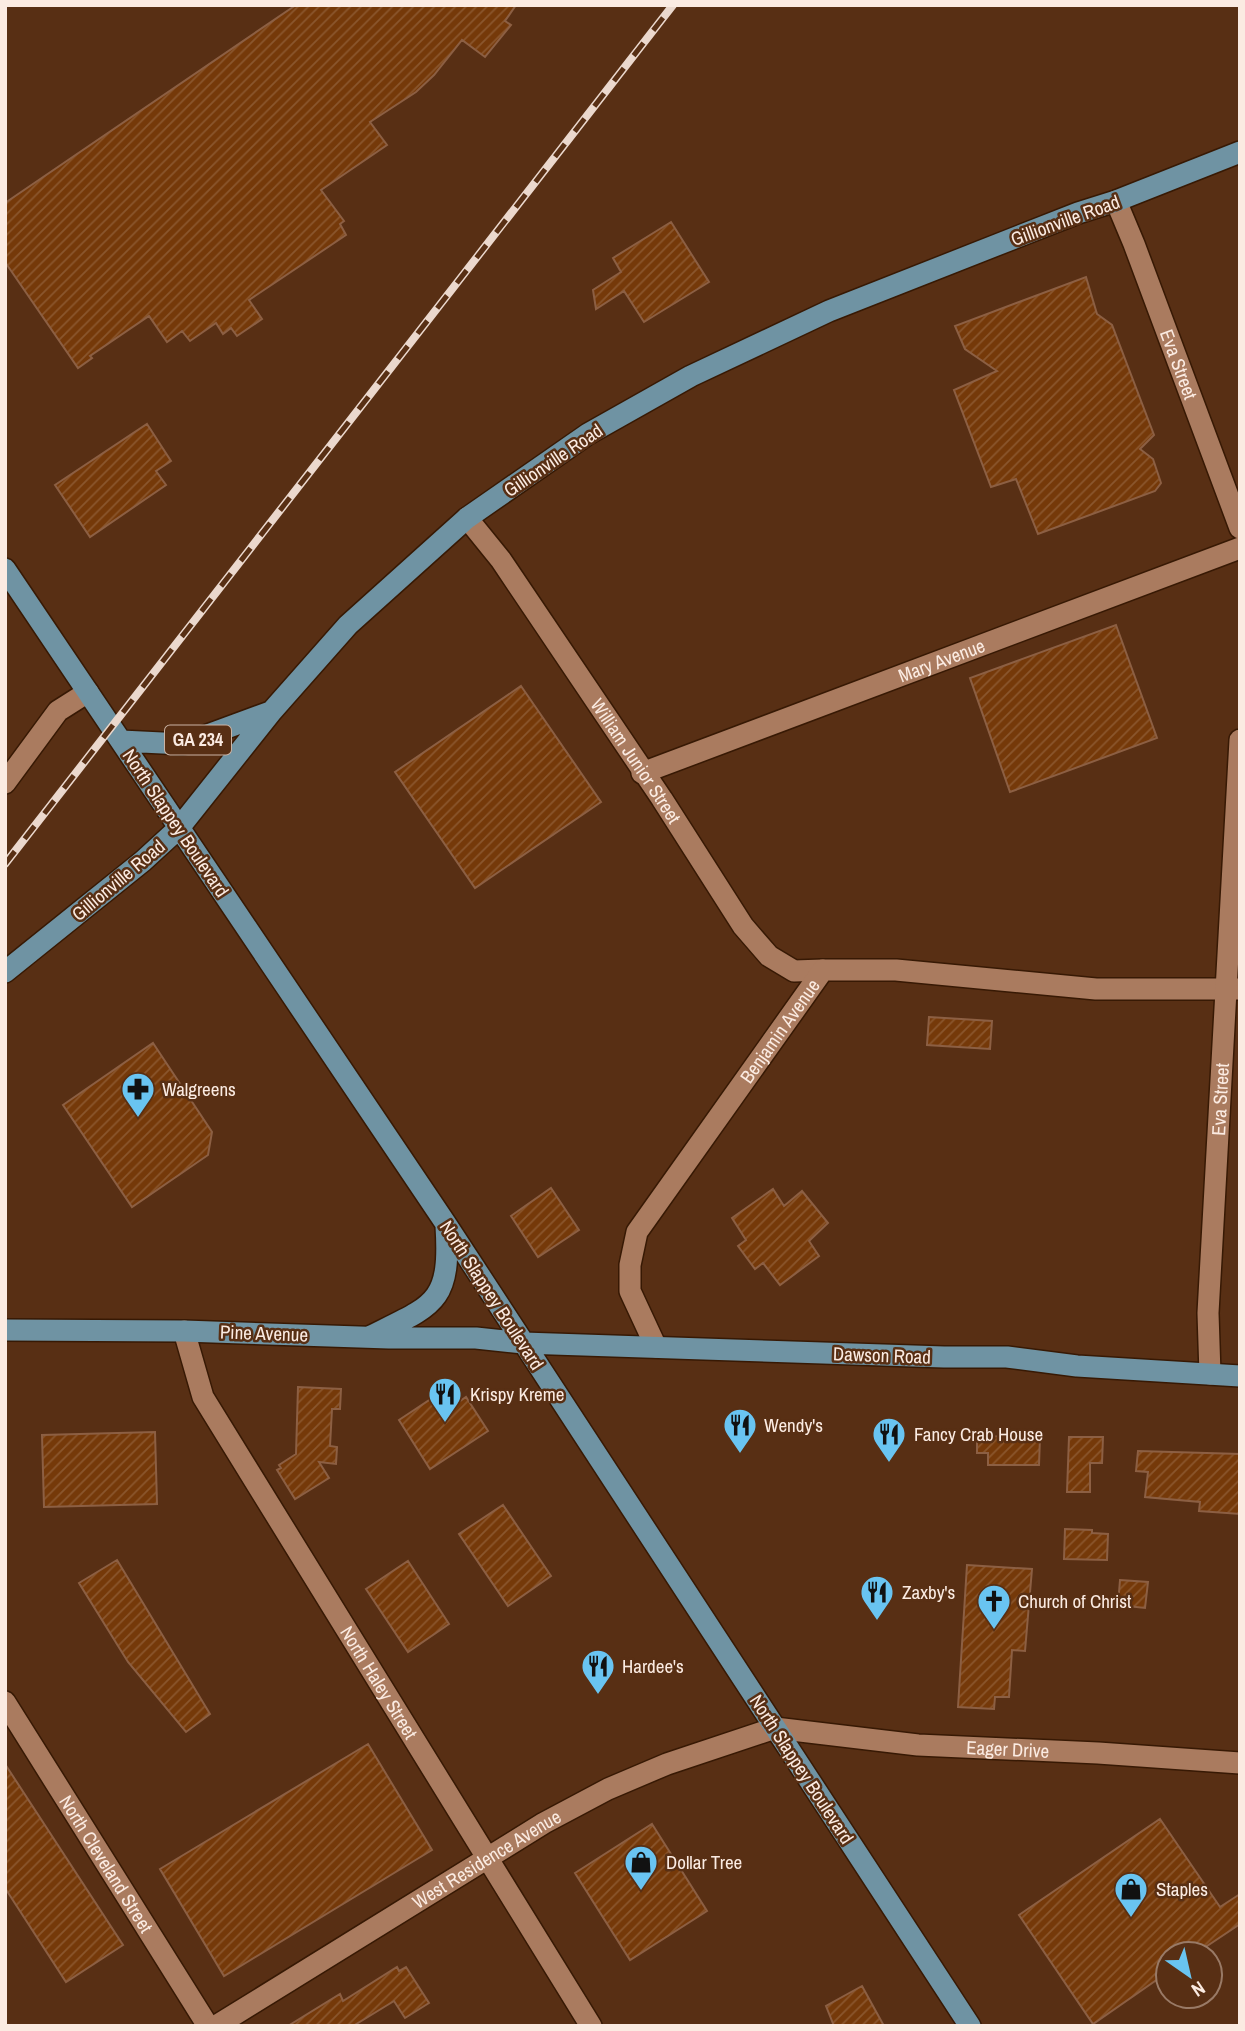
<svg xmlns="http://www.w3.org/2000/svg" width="1245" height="2031" viewBox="0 0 1245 2031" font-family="'Archivo Narrow',sans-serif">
	<defs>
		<pattern id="building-hatch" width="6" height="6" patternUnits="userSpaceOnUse" patternTransform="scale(1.75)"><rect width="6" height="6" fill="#753909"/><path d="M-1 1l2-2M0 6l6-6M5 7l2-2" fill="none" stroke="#8a562d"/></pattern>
	</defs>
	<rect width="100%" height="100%" fill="#582f14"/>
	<path fill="url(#building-hatch)" stroke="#8c5f43" stroke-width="2" d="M 296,5 L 516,5 L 505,21 L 511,25 L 485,57 L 462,40 L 434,75 L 416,92 L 370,122 L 387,145 L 321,190 L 344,221 L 340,224 L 346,235 L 249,300 L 262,319 L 237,336 L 231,328 L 223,334 L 216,323 L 190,341 L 182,331 L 167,342 L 149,316 L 90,356 L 92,358 L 78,368 L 5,262 L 5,203 Z
		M 671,222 L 709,282 L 644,322 L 624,291 L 596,309 L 593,290 L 621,272 L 613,258 Z
		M 1086,277 L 1097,314 L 1112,325 L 1154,435 L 1140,449 L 1153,459 L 1161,483 L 1155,491 L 1038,534 L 1016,479 L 991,487 L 954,390 L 997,371 L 965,349 L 955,326 Z
		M 147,424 L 171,461 L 156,471 L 166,485 L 90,537 L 55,485 Z
		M 1116,625 L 1157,738 L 1010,792 L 970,678 Z
		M 521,686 L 601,802 L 475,888 L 395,772 Z
		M 929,1017 L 992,1021 L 990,1049 L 927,1045 Z
		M 153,1043 L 212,1132 L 208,1155 L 132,1207 L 63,1105 Z
		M 551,1188 L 579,1230 L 538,1257 L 511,1216 Z
		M 773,1189 L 784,1206 L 802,1191 L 828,1223 L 809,1241 L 819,1256 L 780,1285 L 763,1263 L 755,1269 L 738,1246 L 746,1240 L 732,1218 Z
		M 298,1387 L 341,1389 L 340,1409 L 332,1409 L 330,1446 L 337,1447 L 336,1464 L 319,1462 L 329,1478 L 295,1499 L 277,1470 L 281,1468 L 279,1465 L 296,1454 Z
		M 440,1393 L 450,1408 L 466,1397 L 488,1431 L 430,1469 L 399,1420 Z
		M 155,1432 L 157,1504 L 44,1507 L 42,1435 Z
		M 977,1436 L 1040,1437 L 1039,1465 L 988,1465 L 988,1453 L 977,1453 Z
		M 1069,1437 L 1103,1437 L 1102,1463 L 1090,1463 L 1090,1492 L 1067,1492 Z
		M 1138,1451 L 1240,1454 L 1240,1514 L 1199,1511 L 1200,1502 L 1145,1497 L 1148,1472 L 1136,1471 Z
		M 503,1505 L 551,1576 L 508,1606 L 459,1534 Z
		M 1065,1529 L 1092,1530 L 1092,1533 L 1108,1534 L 1107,1560 L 1064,1559 Z
		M 117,1560 L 210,1714 L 186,1732 L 128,1662 L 79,1583 Z
		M 408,1561 L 449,1624 L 408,1652 L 366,1589 Z
		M 967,1565 L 1032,1569 L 1025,1651 L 1012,1650 L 1009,1697 L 995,1697 L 994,1709 L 958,1707 Z
		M 1120,1580 L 1148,1582 L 1145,1608 L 1118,1605 Z
		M 368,1744 L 432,1850 L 224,1976 L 160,1869 Z
		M 5,1764 L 123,1945 L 66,1982 L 5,1888 Z
		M 1160,1819 L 1220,1907 L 1240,1894 L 1240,1924 L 1195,1954 L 1168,1954 L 1168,1972 L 1093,2024 L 1019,1915 Z
		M 652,1824 L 707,1911 L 630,1960 L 575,1873 Z
		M 397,1967 L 399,1971 L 406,1967 L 429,2003 L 405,2018 L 394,2001 L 353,2026 L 288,2026 L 340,1994 L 343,2001 Z
		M 862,1986 L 884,2026 L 834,2026 L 826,2006 Z"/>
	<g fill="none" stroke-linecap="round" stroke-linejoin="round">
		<defs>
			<g id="minor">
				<path id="s1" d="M 1116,201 L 1134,244 L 1240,528"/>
				<path id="s2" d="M 467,518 L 501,560 L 662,799 L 743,926 L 769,956 L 794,971 L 823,970"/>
				<path id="s3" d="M 642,773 L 1240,548"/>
				<path d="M 5,783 L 58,711 L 88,692"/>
				<path id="s4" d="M 184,1331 L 203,1397 L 591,2026"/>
				<path id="s5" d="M 656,1347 L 630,1291 L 630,1265 L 637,1232 L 823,970 L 896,970 L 1096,989 L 1240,989"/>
				<path id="s6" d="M 1210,1374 L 1208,1313 L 1240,740"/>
				<path id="s7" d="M 5,1702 L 208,2026"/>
				<path id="s8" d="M 216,2026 L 544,1823 L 608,1789 L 667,1764 L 775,1728 L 918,1745 L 1098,1753 L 1240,1763"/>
			</g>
			<path id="major" d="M 5,569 L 446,1224 L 970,2026
				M 121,741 L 183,744 L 270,712
				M 5,972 L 143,861 L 179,828 L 272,711 L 348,625 L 467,518 L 588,434 L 691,376 L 829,311 L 1078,213 L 1116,201 L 1240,152
				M 5,1330 L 184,1331 L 389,1338 L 476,1338 L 523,1343 L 944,1357 L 1007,1357 L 1077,1366 L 1240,1376
				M 371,1336 C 434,1305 451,1303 446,1226"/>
		</defs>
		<use href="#minor" stroke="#371904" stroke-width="24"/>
		<use href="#major" stroke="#371904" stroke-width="24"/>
		<use href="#minor" stroke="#aa7b5f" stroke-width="21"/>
		<use href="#major" stroke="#6f93a3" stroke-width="21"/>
		<defs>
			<path id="rail" d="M 5,864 L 673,5"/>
		</defs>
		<use href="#rail" stroke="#ebd8cd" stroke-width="8"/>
		<use href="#rail" stroke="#582f14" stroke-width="5" stroke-dasharray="16" stroke-linecap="butt"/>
	</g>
	<defs>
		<symbol id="pharmacy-pin" viewBox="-11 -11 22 30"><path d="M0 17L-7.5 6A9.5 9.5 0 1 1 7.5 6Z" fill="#69c4f1" stroke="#582f14"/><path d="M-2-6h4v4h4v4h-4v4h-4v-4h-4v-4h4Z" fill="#111"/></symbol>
		<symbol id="restaurant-pin" viewBox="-11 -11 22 30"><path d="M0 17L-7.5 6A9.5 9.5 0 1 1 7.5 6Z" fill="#69c4f1" stroke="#582f14"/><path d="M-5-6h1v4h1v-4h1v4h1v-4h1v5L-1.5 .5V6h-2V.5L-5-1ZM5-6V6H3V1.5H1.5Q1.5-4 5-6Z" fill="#111"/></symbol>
		<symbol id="church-pin" viewBox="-11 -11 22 30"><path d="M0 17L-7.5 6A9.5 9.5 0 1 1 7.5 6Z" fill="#69c4f1" stroke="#582f14"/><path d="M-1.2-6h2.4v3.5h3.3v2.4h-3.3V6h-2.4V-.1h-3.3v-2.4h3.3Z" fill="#111"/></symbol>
		<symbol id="shop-pin" viewBox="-11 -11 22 30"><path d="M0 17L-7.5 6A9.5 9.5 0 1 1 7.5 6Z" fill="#69c4f1" stroke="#582f14"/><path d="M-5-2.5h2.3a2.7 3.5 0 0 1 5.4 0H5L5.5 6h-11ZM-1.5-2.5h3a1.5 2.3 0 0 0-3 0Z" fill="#111"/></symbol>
	</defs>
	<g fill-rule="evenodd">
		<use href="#pharmacy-pin" x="119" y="1070" width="38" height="52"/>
		<use href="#restaurant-pin" x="426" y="1375" width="38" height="52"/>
		<use href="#restaurant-pin" x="721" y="1406" width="38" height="52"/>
		<use href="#restaurant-pin" x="870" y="1415" width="38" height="52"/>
		<use href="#restaurant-pin" x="858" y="1573" width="38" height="52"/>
		<use href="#church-pin" x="975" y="1582" width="38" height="52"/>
		<use href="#restaurant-pin" x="579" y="1647" width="38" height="52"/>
		<use href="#shop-pin" x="622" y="1843" width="38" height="52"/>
		<use href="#shop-pin" x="1112" y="1870" width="38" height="52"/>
	</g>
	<g text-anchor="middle" stroke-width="5" stroke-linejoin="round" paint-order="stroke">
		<rect fill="#582f14" stroke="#cab3a4" stroke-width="2" x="165" y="725.5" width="66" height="29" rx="5"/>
		<g font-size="18" font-weight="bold" fill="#fbebe2">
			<text x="198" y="746">GA 234</text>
		</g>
		<g font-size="19" fill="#fbebe2" stroke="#582f14">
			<text transform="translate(1065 220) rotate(-20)" y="7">Gillionville Road</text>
			<text dy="7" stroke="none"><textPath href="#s1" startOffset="175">Eva Street</textPath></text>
			<text transform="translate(553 460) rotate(-34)" y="7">Gillionville Road</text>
			<text dy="7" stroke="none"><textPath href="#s3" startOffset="320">Mary Avenue</textPath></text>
			<text dy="7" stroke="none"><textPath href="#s2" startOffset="296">William Junior Street</textPath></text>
			<text transform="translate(176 823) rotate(56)" y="7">North Slappey Boulevard</text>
			<text transform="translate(118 880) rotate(-40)" y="7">Gillionville Road</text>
			<text dy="7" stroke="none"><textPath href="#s5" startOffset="368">Benjamin Avenue</textPath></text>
			<text dy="7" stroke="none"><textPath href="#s6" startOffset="275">Eva Street</textPath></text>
			<text transform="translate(492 1295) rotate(57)" y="7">North Slappey Boulevard</text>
			<text transform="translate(264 1333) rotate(2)" y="7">Pine Avenue</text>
			<text transform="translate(882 1355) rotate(2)" y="7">Dawson Road</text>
			<text dy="7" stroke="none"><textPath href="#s4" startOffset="404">North Haley Street</textPath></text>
			<text dy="7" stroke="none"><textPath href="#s8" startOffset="870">Eager Drive</textPath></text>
			<text transform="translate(802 1769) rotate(57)" y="7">North Slappey Boulevard</text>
			<text dy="7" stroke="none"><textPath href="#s8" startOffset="318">West Residence Avenue</textPath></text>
			<text dy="7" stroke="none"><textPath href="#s7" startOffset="191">North Cleveland Street</textPath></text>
		</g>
		<g font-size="19" fill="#fbebe2" stroke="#582f14" text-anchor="start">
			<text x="162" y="1096">Walgreens</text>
			<text x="470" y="1401">Krispy Kreme</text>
			<text x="764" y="1432">Wendy's</text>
			<text x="914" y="1441">Fancy Crab House</text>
			<text x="902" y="1599">Zaxby's</text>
			<text x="1018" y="1608">Church of Christ</text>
			<text x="622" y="1673">Hardee's</text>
			<text x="666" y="1869">Dollar Tree</text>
			<text x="1156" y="1896">Staples</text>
		</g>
	</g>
	<rect width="1245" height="2031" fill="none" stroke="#fbebe2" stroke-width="14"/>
	<g transform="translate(1189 1975) rotate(146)"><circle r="33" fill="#582f14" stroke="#997a66" stroke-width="2"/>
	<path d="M0-5L12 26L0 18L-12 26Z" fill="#69c4f1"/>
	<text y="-10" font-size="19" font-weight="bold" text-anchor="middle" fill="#fbebe2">N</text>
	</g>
</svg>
